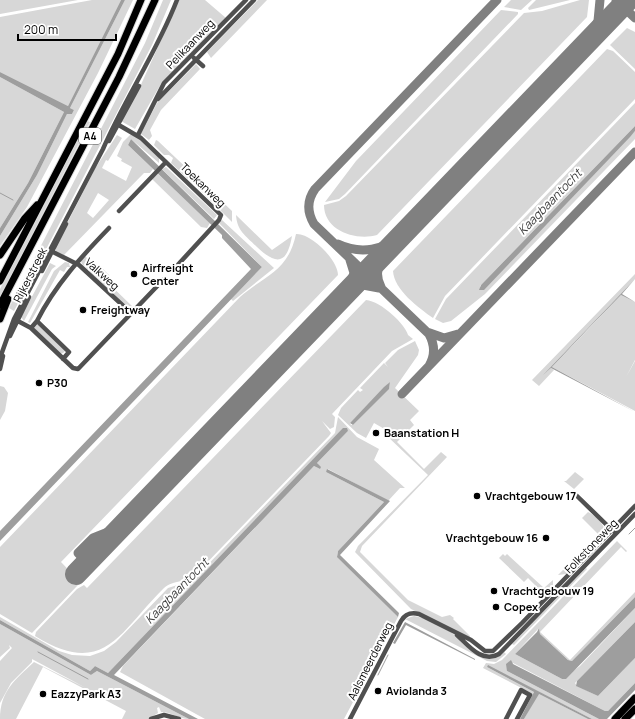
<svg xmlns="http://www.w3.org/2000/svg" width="635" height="719" viewBox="0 0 635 719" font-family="Manrope,sans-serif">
	<rect width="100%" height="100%" fill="#fff"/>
	<path fill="#d7d7d7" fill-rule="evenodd" d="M 0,0 L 78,0 L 0,14 Z
		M 92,0 L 121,0 L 68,106 L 0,72 L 0,17 Z
		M 125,0 L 133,0 L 98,73 L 27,207 L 0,246 L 0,236 L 37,175 L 67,114 L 72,114 L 74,110 L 70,108 Z
		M 163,0 L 171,0 L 152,45 L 14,311 L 9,308 L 145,43 Z
		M 179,0 L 205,0 L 226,18 L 162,82 L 135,129 L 121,121 L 139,89 Z
		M 258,0 L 267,0 L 211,58 L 207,52 Z
		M 511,0 L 532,0 L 521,10 L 504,7 Z
		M 536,0 L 570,0 L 529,10 L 528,8 Z
		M 580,0 L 589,0 L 587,17 L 377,235 C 356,241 324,231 324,205 L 339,201 L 346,196 L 524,13 L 542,11 Z
		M 501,10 L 518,12 L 518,14 L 345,194 L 339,199 L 325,202 L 356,161 Z
		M 627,28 L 635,32 L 635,69 L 610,45 Z
		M 607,49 L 613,51 L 635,72 L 635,99 L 445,296 L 433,318 C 419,308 394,290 393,271 Z
		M 196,64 L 200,69 L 161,110 L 150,130 L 152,136 L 149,140 L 141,134 L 157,103 Z
		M 0,77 L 64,112 L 28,183 L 0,228 Z
		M 635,103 L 635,126 L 481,285 L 480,286 L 481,290 L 483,289 L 635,131 L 635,139 L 485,294 L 451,321 L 443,323 L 435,319 L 446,299 Z
		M 87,121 L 90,122 L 0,297 L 0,289 Z
		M 131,134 L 140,139 L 159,158 L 159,163 L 131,139 L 128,145 L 153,169 L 150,173 L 144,173 L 64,255 L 56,251 L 56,245 L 96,167 L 117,135 L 122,138 L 108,161 L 106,160 L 102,168 L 126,181 L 132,167 L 121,161 L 122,159 L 117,156 L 123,142 ZM 98,193 L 109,200 L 93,218 L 87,213 Z
		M 156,140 L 158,141 L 195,176 L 192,179 L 188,179 L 171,163 L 173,158 L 169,155 L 164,155 L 154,145 Z
		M 166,167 L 217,215 L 214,219 L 162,169 Z
		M 157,173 L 210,223 L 207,228 L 201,227 L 152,179 Z
		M 199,179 L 203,184 L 200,187 L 205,191 L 208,188 L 232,211 L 232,222 L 194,184 Z
		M 236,215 L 272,250 L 292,236 C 287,264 277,266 257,247 C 246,236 237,231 236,215 Z
		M 222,220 L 274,268 L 233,301 L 231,299 L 262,267 L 219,223 Z
		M 296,234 C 311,233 338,260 338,275 L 61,562 L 82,584 L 78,585 L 32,633 L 0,614 L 0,547 L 240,297 C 265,275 288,272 296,234 Z
		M 84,255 L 98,269 L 101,267 L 110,276 L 104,273 L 101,276 L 133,307 L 128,307 L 82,264 L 81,261 Z
		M 65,262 L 69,263 L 70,267 L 67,267 L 64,272 L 60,270 L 30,323 L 28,322 L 54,271 Z
		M 50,263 L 56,266 L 52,269 L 24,321 L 21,317 Z
		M 635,274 L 635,279 L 544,374 L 551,368 L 554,370 L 539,386 L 532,380 Z
		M 621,295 L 635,302 L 635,360 L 626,377 L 635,361 L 635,411 L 552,367 Z
		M 366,300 C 381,301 406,325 408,335 L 413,339 L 392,351 L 332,414 L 335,417 L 334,427 L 330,429 L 322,421 L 331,433 L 329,436 L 197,573 C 186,584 174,579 164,588 C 119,632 105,679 35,636 L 36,632 L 77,589 L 84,585 L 87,588 Z
		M 38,324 L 66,350 L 63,353 L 60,354 L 34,328 Z
		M 415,341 L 419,350 L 418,355 L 395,388 L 419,411 L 410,420 L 414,425 L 397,442 L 424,469 L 441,452 L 447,457 L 362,546 L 360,552 L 408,600 L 442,617 L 450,615 L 454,618 L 453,619 L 470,636 L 469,638 L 411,609 L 355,552 L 358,546 L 428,475 L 386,435 L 388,431 L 374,423 L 366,438 L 357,433 L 338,415 L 341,408 L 358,390 L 360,392 L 363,390 L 360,388 L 384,363 L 388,367 L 385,363 L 398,350 ZM 390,382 L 389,388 L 353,425 L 351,425 L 350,423 Z
		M 0,386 L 4,387 L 8,393 L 5,411 L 0,420 Z
		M 338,417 L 357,437 L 379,449 L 374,460 L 405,488 L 400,488 L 388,501 L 328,469 L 326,472 L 384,502 L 338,551 L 337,556 L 398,617 L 344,719 L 205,719 L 120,672 L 123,666 L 314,466 L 320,469 L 317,463 L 348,431 L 344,428 L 108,673 L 95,666 L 90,671 L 0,620 L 0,617 L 59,651 L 72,655 L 90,656 L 104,651 L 116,642 L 168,588 L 193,580 L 335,433 Z
		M 575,472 L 584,479 L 574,489 L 564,481 L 566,481 Z
		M 588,512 C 596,516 602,522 605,530 L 601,537 L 599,534 L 602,531 L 602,529 L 598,534 L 582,518 Z
		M 617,541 L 627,551 L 626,552 L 621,547 L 540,632 L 570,660 L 635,592 L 635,597 L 572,661 L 568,660 L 540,634 L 539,628 L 515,654 L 562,679 L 580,666 L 635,608 L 635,622 L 575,683 L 577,686 L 598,696 L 635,658 L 635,683 L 608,711 L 605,711 L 513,663 L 507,671 L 599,719 L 592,719 L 488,666 L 487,667 L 534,692 L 520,719 L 518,719 L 531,693 L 483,668 L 486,663 L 494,664 L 502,660 Z
		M 585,548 L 585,554 L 566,574 L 558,575 Z
		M 503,554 L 505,556 L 507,554 L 544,588 L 553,580 L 553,587 L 543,598 L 539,594 L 542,592 L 528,578 L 524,582 L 499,558 Z
		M 586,568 L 587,569 L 514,645 L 512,644 Z
		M 414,616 C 439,620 462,640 481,656 L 501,655 L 504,652 L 506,654 L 496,662 L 487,661 L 405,619 Z
		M 0,624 L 91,675 L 97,671 L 189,719 C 179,719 171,712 161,712 L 159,707 L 157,708 L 158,713 L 148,719 L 122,719 L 126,711 L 43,667 L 16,719 L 0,719 C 0,691 15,680 34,662 L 86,688 L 32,659 L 32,662 L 11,683 L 0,703 L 0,661 L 12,648 L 9,645 L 10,648 L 0,657 Z
		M 538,694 L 539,694 L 588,719 L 524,719 Z"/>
	<path fill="#9e9e9e" d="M 121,0 L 125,0 L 70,108 L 74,110 L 72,114 L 67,114 L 37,175 L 0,236 L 0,228 L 28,183 L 64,112 L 0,77 L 0,72 L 68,106 Z
		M 635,126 L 635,131 L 630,137 L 484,290 L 479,290 L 481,285 Z
		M 131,139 L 262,267 L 0,541 L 0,531 L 251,269 L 222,238 L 222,235 L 128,145 Z
		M 635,279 L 622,294 L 635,302 L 621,295 L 586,331 L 635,357 L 586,331 L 552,367 L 635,412 L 551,368 L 543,375 Z
		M 390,382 L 389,389 L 353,425 L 350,423 L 384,387 Z
		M 343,428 L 347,428 L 348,431 L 317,463 L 321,467 L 320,469 L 314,466 L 114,675 L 198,719 L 189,719 L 97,671 L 91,675 L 0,624 L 0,620 L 90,671 L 95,666 L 108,673 Z
		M 327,469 L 390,501 L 340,555 L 399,613 L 398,617 L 337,557 L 338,551 L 384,502 L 326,472 Z
		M 635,597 L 635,608 L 566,679 L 562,679 L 515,654 L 537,632 L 539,628 L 540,634 L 568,660 L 572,661 Z
		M 405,622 L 475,659 L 475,660 L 406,625 L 395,644 L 393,643 Z
		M 635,622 L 635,658 L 598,696 L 576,686 L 577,681 Z
		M 511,660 L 513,664 L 605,711 L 608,711 L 635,683 L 635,690 L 607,719 L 599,719 L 507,671 L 506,664 Z
		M 488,665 L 592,719 L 588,719 L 539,694 L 524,719 L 520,719 L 534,692 L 487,667 Z"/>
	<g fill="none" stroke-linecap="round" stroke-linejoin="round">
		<path stroke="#9e9e9e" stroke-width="1" d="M 0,193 L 13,200
			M 629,534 L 635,528
			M 38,652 L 88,679
			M 378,675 L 388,655"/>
		<path stroke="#808080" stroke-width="9" d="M 616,0 L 635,18
			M 588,42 L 598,21 L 600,0
			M 338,244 C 361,255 384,250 403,234
			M 381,287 C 374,274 378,262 387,251
			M 348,291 L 363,285 L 379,288
			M 348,291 L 354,273 L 350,260
			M 427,332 L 444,338 L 458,334
			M 429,366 C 435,356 435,345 429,334 L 314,224 C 307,212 307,200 315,189 L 497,0
			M 402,394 L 635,152
			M 87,562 L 78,553 L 93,538 L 118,528 L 124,523"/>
		<path stroke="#808080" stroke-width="22" d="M 76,574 L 628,0"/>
		<defs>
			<path id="highway" d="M 0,255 L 25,218 L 37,205
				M 0,281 L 118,54 L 141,0
				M 0,305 L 119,77 L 155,0
				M 0,319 L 8,299
				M 615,719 L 635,698
				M 625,719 L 635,709"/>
		</defs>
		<use href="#highway" stroke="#dbdbdb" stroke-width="9"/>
		<path stroke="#505050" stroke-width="4.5" d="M 194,58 L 203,66
			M 158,99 L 254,0
			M 117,124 L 141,138 L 221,215 L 219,220 L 174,269
			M 138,135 L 164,83 L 246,0
			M 109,141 L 139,86
			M 119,211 L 166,162
			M 51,251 L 79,265 L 131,313
			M 42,271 L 66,224
			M 16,320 L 31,328 L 73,368 L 78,369 L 164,279
			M 37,321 C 55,285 82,256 109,228
			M 31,328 L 37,321 L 69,352 L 63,359
			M 10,336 L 29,297
			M 0,358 L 14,319 L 103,149 C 125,98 157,52 177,0
			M 0,369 L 3,356
			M 577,496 L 613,531
			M 457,635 C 468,645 482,664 499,654 L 635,514
			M 151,719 L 164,715 L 179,719
			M 350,719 L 401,621 C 405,614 410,612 419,614 L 471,640 L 485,651 L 493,651 L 522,623 L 635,506
			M 506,719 L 521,690 L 530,695 L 517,719"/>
		<use href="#highway" stroke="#000" stroke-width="7"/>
	</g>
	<g fill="#000" stroke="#fff" stroke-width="1.5">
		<circle cx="134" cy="274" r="4"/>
		<circle cx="83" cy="310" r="4"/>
		<circle cx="39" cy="383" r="4"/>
		<circle cx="376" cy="433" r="4"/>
		<circle cx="477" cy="496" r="4"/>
		<circle cx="546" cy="538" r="4"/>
		<circle cx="494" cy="591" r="4"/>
		<circle cx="496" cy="607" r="4"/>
		<circle cx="378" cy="691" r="4"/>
		<circle cx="43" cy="694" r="4"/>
	</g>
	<g text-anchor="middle" stroke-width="4" stroke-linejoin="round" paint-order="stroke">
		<rect fill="#fff" stroke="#4c4c4c" stroke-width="1" x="79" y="128" width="22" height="16" rx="3"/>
		<g font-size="10" font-weight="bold" fill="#000">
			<text x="90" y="140">A4</text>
		</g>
		<g font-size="11" fill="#000" stroke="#fff">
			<text transform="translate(190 44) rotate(-46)" y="4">Pelikaanweg</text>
			<text transform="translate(203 185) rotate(44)" y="4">Toekanweg</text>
			<text transform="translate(102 274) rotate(42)" y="4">Valkweg</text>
			<text transform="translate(30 275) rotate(-63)" y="4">Rijkerstreek</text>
			<text transform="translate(591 546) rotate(-46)" y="4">Folkstoneweg</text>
			<text transform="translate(370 661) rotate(-63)" y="4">Aalsmeerderweg</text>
		</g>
		<g font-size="11" font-weight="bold" fill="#000" stroke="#fff" text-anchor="start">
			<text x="142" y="272">Airfreight<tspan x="142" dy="13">Center</tspan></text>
			<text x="91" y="314">Freightway</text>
			<text x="47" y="387">P30</text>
			<text x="384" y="437">Baanstation H</text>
			<text x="485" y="500">Vrachtgebouw 17</text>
			<text x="538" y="542" text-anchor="end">Vrachtgebouw 16</text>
			<text x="502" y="595">Vrachtgebouw 19</text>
			<text x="504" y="611">Copex</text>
			<text x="386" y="695">Aviolanda 3</text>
			<text x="51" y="698">EazzyPark A3</text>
		</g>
		<g font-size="12" font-style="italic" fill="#3f3f3f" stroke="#fff">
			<text transform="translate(550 202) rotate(-46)" y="4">Kaagbaantocht</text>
			<text transform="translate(177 591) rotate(-46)" y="4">Kaagbaantocht</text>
		</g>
	</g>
	<path d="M18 34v6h98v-6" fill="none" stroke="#000000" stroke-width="2"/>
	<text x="24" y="34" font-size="12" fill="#000000" stroke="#ffffff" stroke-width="3" paint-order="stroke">200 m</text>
</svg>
